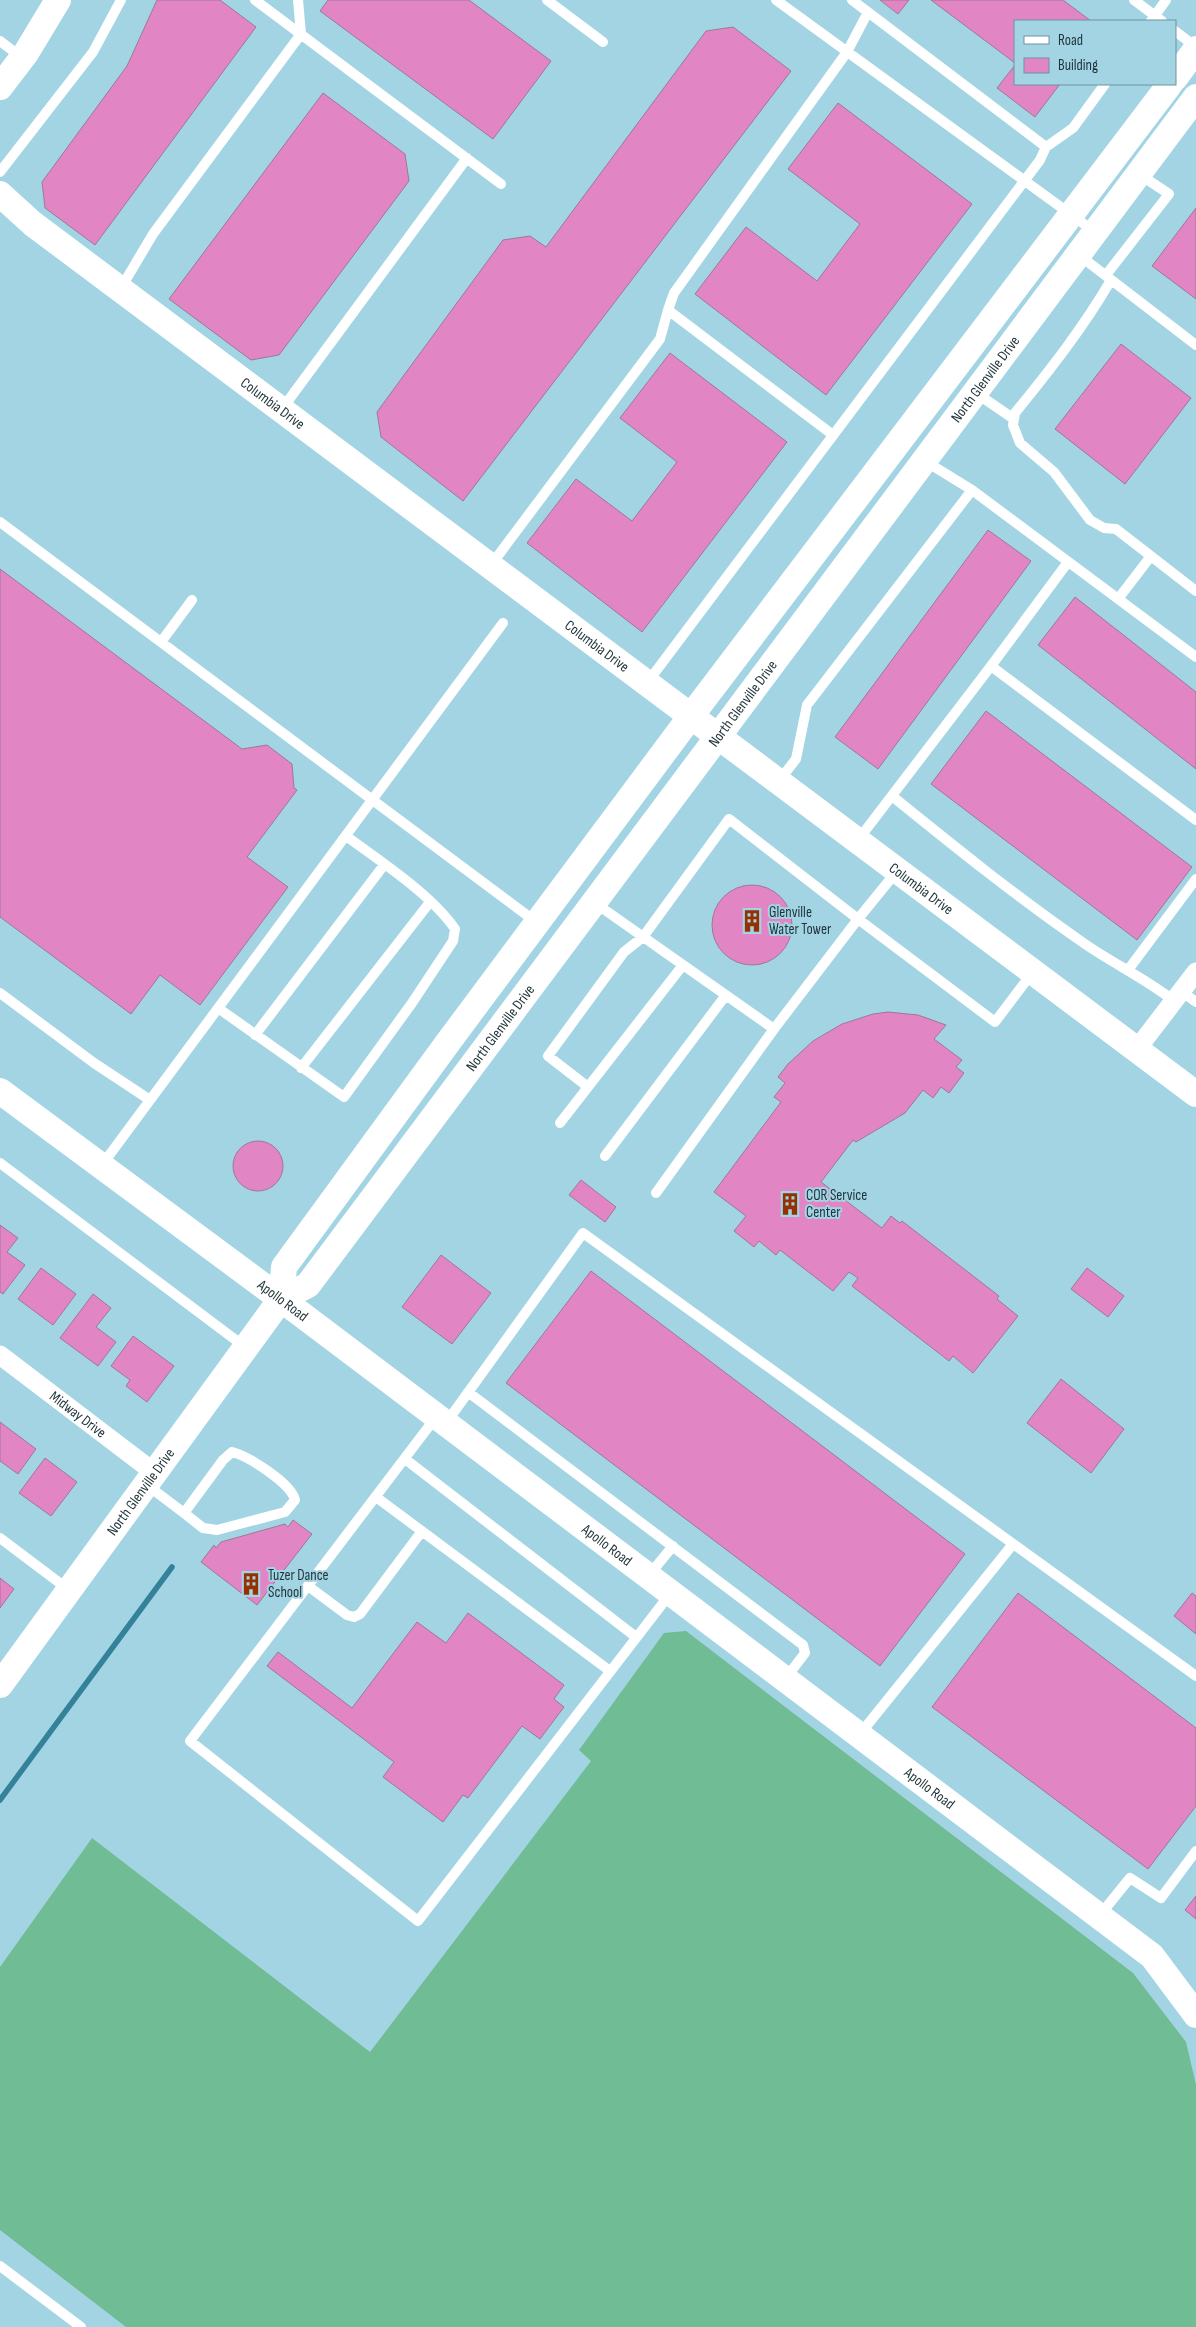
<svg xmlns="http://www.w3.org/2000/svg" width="1196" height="2327" viewBox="0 0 1196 2327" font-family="'Sofia Sans Condensed',sans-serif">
	<rect width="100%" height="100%" fill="#a2d4e4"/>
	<path fill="#70bc94" d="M 686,1631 L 1133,1973 L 1186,2042 L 1196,2085 L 1196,2327 L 126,2327 L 0,2230 L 0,1967 L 92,1838 L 370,2052 L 591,1761 L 579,1750 L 664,1633 Z"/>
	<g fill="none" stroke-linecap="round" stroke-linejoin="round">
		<path stroke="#348299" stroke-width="5.5" d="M 0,1800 L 172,1567"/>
	</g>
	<path fill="#e285c5" stroke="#9e7991" d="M 157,0 L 220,0 L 256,27 L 95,245 L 45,208 L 42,182 L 127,66 Z
		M 328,0 L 469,0 L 551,61 L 493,139 L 320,11 Z
		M 880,0 L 909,0 L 898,14 Z
		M 931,0 L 1063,0 L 1091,21 L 1015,21 L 1015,63 Z
		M 733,27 L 791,71 L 463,501 L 381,437 L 377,412 L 503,240 L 530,236 L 546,247 L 706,31 Z
		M 1015,65 L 1015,84 L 1060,84 L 1035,117 L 997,88 Z
		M 323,93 L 405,154 L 409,181 L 279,355 L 251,360 L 169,299 Z
		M 838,103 L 972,204 L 826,395 L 695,294 L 746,227 L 817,281 L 860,224 L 788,169 Z
		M 1196,208 L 1196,299 L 1152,266 Z
		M 1121,344 L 1191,398 L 1125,484 L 1055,429 Z
		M 670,353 L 787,442 L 642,632 L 527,543 L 576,479 L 632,521 L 677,462 L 620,418 Z
		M 988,530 L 1031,561 L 878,769 L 835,737 Z
		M 0,569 L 242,749 L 267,745 L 292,764 L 294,788 L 297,790 L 247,857 L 288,887 L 200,1005 L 160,975 L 131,1014 L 0,917 Z
		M 1075,597 L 1196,692 L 1196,769 L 1038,645 Z
		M 986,711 L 1192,867 L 1137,940 L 931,784 Z
		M712 925a40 40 0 1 1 80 0a40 40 0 1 1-80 0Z
		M 888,1012 L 918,1015 L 946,1025 L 934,1039 L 962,1060 L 956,1067 L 964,1073 L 949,1093 L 941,1087 L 933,1098 L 923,1090 L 905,1113 L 856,1142 L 853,1140 L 821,1182 L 882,1228 L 891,1216 L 900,1223 L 902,1221 L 999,1296 L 997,1299 L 1018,1316 L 973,1373 L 953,1356 L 949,1361 L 852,1286 L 858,1278 L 849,1272 L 833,1291 L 780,1250 L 776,1255 L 759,1241 L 754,1247 L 734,1231 L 746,1216 L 714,1192 L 781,1102 L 774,1097 L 785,1083 L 778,1077 L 788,1064 L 813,1041 L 842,1024 L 873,1014 Z
		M233 1166a25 25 0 1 1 50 0a25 25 0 1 1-50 0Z
		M 581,1180 L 616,1207 L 605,1222 L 569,1195 Z
		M 0,1225 L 18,1238 L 7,1252 L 25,1265 L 3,1294 L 0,1292 Z
		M 441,1255 L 491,1293 L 452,1344 L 402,1307 Z
		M 41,1268 L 76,1294 L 53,1325 L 18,1299 Z
		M 1087,1268 L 1124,1296 L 1108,1317 L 1071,1289 Z
		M 591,1271 L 965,1554 L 880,1666 L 506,1383 Z
		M 93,1294 L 111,1308 L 96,1327 L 116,1342 L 98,1366 L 60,1338 Z
		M 133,1336 L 174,1366 L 147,1402 L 126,1386 L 130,1380 L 111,1366 Z
		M 1061,1379 L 1124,1429 L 1091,1473 L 1027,1423 Z
		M 0,1422 L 36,1449 L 18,1474 L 0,1461 Z
		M 45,1458 L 77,1482 L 51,1516 L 19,1493 Z
		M 293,1520 L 312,1534 L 257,1605 L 201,1562 L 214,1545 L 216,1548 L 221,1542 L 285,1524 L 288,1527 Z
		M 0,1578 L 14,1589 L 0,1608 Z
		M 1018,1593 L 1196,1728 L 1196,1806 L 1148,1869 L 932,1707 Z
		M 1192,1593 L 1196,1596 L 1196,1634 L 1174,1616 Z
		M 468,1613 L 564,1685 L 554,1699 L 564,1707 L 540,1739 L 522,1726 L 468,1798 L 463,1795 L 443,1822 L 383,1777 L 394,1762 L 267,1666 L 278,1652 L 352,1708 L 417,1622 L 446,1643 Z
		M 1196,1896 L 1196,1919 L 1185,1910 Z"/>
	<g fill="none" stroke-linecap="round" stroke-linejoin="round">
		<path stroke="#fff" stroke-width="10" d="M 255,0 L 501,184
			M 547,0 L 603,42
			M 776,0 L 1095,232
			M 852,0 L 1046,147 L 1073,128 L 1105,84
			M 1134,0 L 1162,21
			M 1151,21 L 1166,0
			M 1175,31 L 1196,47
			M 0,41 L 21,57
			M 0,172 L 93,52 L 121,0
			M 1079,255 L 1196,345
			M 1106,275 L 1169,194 L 1139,174
			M 1111,280 C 1083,328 1050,370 1015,413 L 1013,425 L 1020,443 L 1054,472 L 1090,520 L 1104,528 L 1116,529 L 1196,591
			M 121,288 L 153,234 L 301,34 L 298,0
			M 668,310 L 674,293 L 847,52 L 868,12
			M 976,393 L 1014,419
			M 282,409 L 467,158
			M 972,490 L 1196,657
			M 0,522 L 536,922
			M 491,565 L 660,339 L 668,310 L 833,435
			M 1118,599 L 1151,556
			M 161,642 L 192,600
			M 991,666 L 1068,562
			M 647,683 L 1040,160 L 1046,147
			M 779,781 L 796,759 L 807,705 L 972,490 L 925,461
			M 892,796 C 955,847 1018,898 1085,944 C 1114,964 1146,979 1174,1001
			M 858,840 L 991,666 L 1196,820
			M 595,903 L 774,1029 L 656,1193
			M 1128,970 L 1196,879
			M 1181,991 L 1196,1002
			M 0,993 L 94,1063 L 150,1100
			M 218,1008 L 344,1097 L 412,1003 L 453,941 L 455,929 C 432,895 380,861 346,836
			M 774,1029 L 858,919 L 995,1022 L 1032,973
			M 255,1035 L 384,865
			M 301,1068 L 430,902
			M 588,1087 L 683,965
			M 560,1123 L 588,1087 L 548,1056 L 624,952 L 643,937 L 729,819 L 858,919 L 897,871
			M 605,1156 L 726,995
			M 0,1163 L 245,1347
			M 102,1165 L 503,623
			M 468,1392 L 803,1645 L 805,1653 L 786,1678
			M 436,1417 L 190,1741 L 418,1921 L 670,1594
			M 446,1423 L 583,1233 L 1196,1676
			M 232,1452 C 248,1456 291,1483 295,1500 L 285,1512 L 217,1530 L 203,1528 L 184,1513 L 223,1460 Z
			M 405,1459 L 636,1637
			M 147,1485 L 184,1513
			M 376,1497 L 610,1671
			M 0,1538 L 69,1590
			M 649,1575 L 673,1546
			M 308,1586 L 347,1615 L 354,1617 L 360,1614 L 422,1531
			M 860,1734 L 1013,1544
			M 1100,1915 L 1130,1878 L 1161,1898 L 1196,1851
			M 0,2266 L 81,2327"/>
		<g stroke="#fff" stroke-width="19">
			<path d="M 1137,1049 L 1196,972"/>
			<path id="s1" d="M 0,1355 L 155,1473"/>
		</g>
		<g stroke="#fff" stroke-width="26">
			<path d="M 1175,78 L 1196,49"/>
			<path d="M 0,87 L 26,53 L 58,0"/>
			<path id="s2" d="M 0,194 L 33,224 L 1196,1094"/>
			<path id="s3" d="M 0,1091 L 281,1299 L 1152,1956 L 1196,2015"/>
			<path d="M 281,1299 L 284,1267 L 449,1041 L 691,716 L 1170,84"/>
			<path id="s4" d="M 0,1685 L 281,1299 L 308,1285 L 1196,97"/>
		</g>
	</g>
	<defs>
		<symbol id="building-bare" viewBox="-9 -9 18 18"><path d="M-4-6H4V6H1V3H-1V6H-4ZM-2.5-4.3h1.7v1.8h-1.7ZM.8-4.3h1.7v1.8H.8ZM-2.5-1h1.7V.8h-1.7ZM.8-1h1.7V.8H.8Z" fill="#953000" stroke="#a2d4e4" stroke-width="2.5" paint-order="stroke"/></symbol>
	</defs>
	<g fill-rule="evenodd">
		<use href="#building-bare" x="736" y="905" width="32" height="32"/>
		<use href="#building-bare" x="774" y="1188" width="32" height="32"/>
		<use href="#building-bare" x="235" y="1568" width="32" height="32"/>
	</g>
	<g text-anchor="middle" stroke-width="4" stroke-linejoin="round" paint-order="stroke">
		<g font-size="15" fill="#1f3339" stroke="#a2d4e4">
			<text dy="5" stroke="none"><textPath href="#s4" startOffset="1639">North Glenville Drive</textPath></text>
			<text dy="5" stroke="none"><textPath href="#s2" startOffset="344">Columbia Drive</textPath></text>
			<text dy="5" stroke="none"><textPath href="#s2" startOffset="749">Columbia Drive</textPath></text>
			<text dy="5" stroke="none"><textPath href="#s4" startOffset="1234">North Glenville Drive</textPath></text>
			<text dy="5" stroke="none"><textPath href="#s2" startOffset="1154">Columbia Drive</textPath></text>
			<text dy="5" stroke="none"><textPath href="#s4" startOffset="829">North Glenville Drive</textPath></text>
			<text dy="5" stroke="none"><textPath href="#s3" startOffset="352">Apollo Road</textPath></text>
			<text dy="5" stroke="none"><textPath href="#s1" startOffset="98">Midway Drive</textPath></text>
			<text dy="5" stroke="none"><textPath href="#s4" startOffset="239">North Glenville Drive</textPath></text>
			<text dy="5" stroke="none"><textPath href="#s3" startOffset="758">Apollo Road</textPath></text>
			<text dy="5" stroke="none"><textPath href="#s3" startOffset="1162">Apollo Road</textPath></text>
		</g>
		<g font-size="15" fill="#1f3339" stroke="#a2d4e4" text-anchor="start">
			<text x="769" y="917">Glenville<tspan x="769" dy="17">Water Tower</tspan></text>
			<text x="806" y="1200">COR Service<tspan x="806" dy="17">Center</tspan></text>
			<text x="268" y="1580">Tuzer Dance<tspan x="268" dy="17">School</tspan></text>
		</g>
	</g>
	<rect x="1014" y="20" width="162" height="65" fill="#a2d4e4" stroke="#6e94a0"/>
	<rect x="1024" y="36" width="25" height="8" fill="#ffffff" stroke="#6e94a0"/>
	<text x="1058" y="45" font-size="15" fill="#1f3339">Road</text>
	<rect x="1024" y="58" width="25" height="15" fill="#e285c5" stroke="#6e94a0"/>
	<text x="1058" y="70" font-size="15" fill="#1f3339">Building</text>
</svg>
